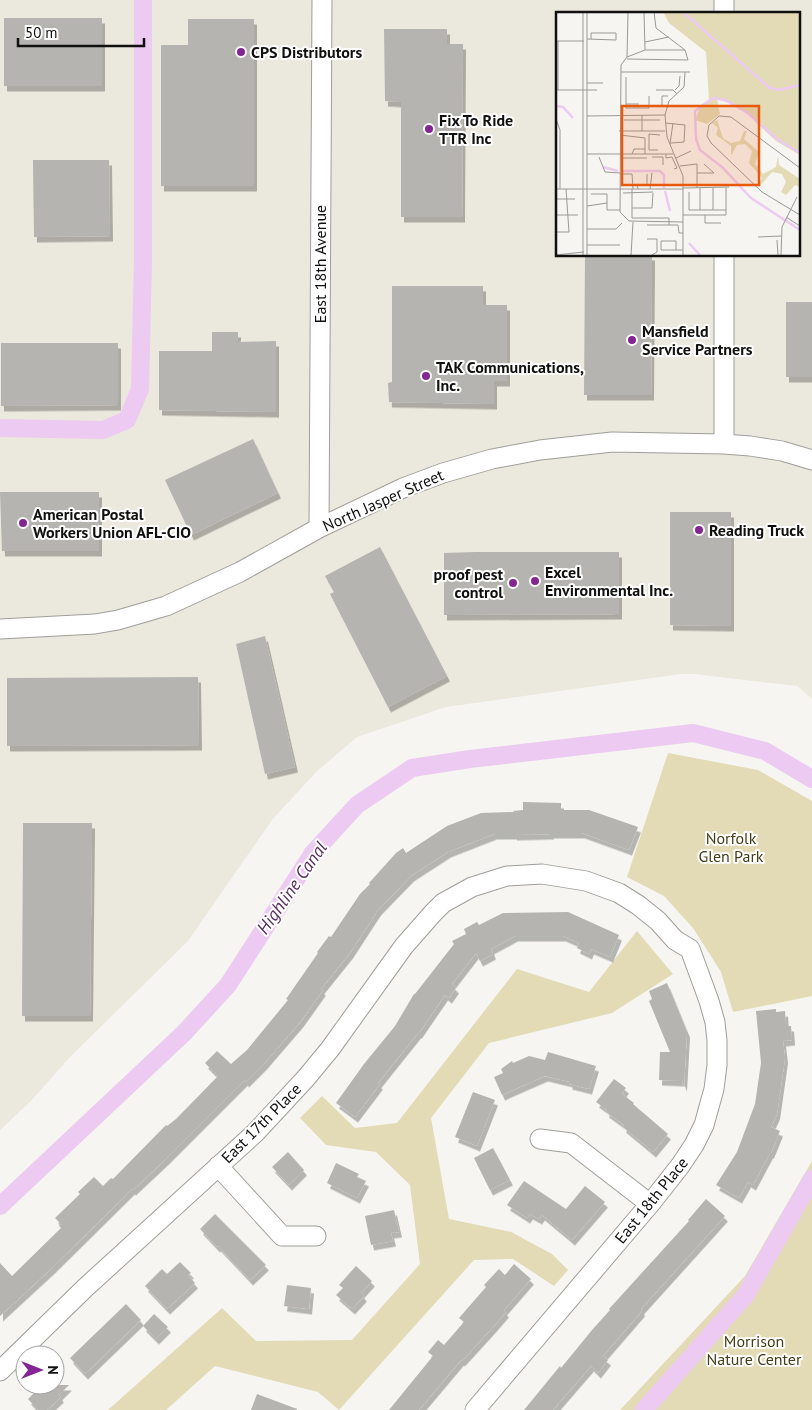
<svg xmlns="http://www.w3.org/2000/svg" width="812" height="1410" viewBox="0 0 812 1410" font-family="'PT Sans',sans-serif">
	<defs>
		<filter id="shadow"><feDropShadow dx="3" dy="5.5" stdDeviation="0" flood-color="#0004"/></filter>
	</defs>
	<rect width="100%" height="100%" fill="#f6f5f1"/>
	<path fill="#ebe8dd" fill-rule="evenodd" d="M 0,0 L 812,0 L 812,699 L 797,686 L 694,674 L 681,674 L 446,707 L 357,737 L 316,772 L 272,820 L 188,941 L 71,1056 L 30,1102 L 0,1130 ZM 557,14 L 798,14 L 798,255 L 557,255 Z"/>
	<path fill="#e2dbb6" d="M 668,753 L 758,770 L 812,801 L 812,996 L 733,1012 L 721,972 L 693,928 L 664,896 L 627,877 Z
		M 637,931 L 673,974 L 612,1013 L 489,1043 L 431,1118 L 449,1219 L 511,1232 L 552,1254 L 568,1270 L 554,1286 L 513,1259 L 474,1260 L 339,1410 L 318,1392 L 215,1366 L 166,1410 L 108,1410 L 222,1308 L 256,1341 L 352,1340 L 420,1264 L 410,1185 L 376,1152 L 326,1145 L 300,1118 L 322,1096 L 355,1128 L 397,1123 L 517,969 L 589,992 Z
		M 812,1161 L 812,1410 L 620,1410 L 745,1276 Z"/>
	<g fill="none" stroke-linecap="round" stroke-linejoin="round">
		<path stroke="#eccaf1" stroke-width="18" d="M 0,428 L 103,430 L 127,420 L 140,389 L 143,260 L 143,0
			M 0,1206 L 184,1033 L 228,985 L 313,853 L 357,805 L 412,768 L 470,759 L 693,733 L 765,751 L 812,779
			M 644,1410 L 745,1296 L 812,1179"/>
	</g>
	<path fill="#b5b4b1" filter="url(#shadow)" d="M 4,18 L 102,18 L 102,86 L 4,86 Z
		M 188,19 L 254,19 L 254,186 L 161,186 L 161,45 L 188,45 Z
		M 384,29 L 447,29 L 447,44 L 463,44 L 462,217 L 401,217 L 401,102 L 385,101 Z
		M 33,160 L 109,160 L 110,236 L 34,237 Z
		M 585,255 L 652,255 L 651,395 L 584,395 Z
		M 392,286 L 483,286 L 483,305 L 507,305 L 507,381 L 494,381 L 494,404 L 389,402 L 388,383 L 392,382 Z
		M 786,302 L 812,302 L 812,377 L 786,377 Z
		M 212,332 L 238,332 L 238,342 L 276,341 L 276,412 L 159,410 L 159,351 L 212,351 Z
		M 1,343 L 118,343 L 118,405 L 1,406 Z
		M 253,439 L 278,493 L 191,535 L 165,480 Z
		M 0,492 L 99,492 L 99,551 L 2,551 Z
		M 670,512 L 731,512 L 731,626 L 670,625 Z
		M 380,547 L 447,676 L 388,707 L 330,594 L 334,592 L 325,576 Z
		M 476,552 L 619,552 L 619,614 L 444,615 L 444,553 Z
		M 265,636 L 295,767 L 265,774 L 236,644 Z
		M 198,677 L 199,745 L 7,746 L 7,678 Z
		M 523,802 L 561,803 L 561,810 L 589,810 L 638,827 L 629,850 L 582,833 L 551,833 L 551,834 L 514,835 L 514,834 L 494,834 L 448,852 L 411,876 L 378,910 L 350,953 L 321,989 L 323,990 L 301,1021 L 264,1064 L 246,1082 L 245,1080 L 166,1159 L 133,1190 L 132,1189 L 52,1268 L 0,1316 L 0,1263 L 12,1276 L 61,1228 L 59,1226 L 61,1224 L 55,1218 L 80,1194 L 78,1192 L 94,1177 L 103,1186 L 111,1178 L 113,1179 L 166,1125 L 167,1126 L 176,1119 L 218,1076 L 205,1063 L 217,1051 L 231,1064 L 247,1050 L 288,1000 L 286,999 L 318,953 L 317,952 L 329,936 L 331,937 L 360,894 L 370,884 L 369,883 L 396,853 L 403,848 L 406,853 L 447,826 L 481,813 L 514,812 L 513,811 L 523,810 Z
		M 23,823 L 92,823 L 90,1016 L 22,1016 Z
		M 568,912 L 619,935 L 610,957 L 591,949 L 589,954 L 577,948 L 579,943 L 563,936 L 515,936 L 491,949 L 493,954 L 480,961 L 476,953 L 452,984 L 456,988 L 449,998 L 445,995 L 419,1033 L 418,1033 L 378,1083 L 380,1084 L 355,1117 L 336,1103 L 364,1064 L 395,1026 L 414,994 L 415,994 L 454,944 L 452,941 L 466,934 L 464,929 L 477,922 L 479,925 L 503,913 Z
		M 667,983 L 687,1032 L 684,1086 L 682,1081 L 659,1080 L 660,1052 L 670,1052 L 649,1001 L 652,999 L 649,991 Z
		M 776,1009 L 776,1012 L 785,1011 L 786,1026 L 791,1026 L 792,1040 L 783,1041 L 785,1058 L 777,1114 L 771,1127 L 780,1131 L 771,1153 L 770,1153 L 753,1185 L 748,1182 L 739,1198 L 716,1185 L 737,1152 L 755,1104 L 761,1063 L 756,1011 Z
		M 548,1052 L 596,1066 L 589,1089 L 569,1084 L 570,1082 L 545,1076 L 502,1095 L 494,1077 L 503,1073 L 501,1069 L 512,1061 L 513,1063 L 529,1056 L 545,1060 Z
		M 614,1079 L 626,1088 L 622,1094 L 634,1103 L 633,1104 L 668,1134 L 653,1152 L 623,1127 L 624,1125 L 606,1112 L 607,1110 L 596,1102 Z
		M 473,1092 L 495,1100 L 477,1146 L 455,1137 Z
		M 493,1148 L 510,1180 L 490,1190 L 474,1158 Z
		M 288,1152 L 304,1170 L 289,1185 L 272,1167 Z
		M 336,1163 L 359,1174 L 357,1177 L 366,1181 L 357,1198 L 327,1183 Z
		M 524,1181 L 566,1209 L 585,1186 L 605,1202 L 572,1240 L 542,1215 L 539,1219 L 530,1214 L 527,1218 L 507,1205 Z
		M 706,1199 L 725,1216 L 641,1309 L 642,1311 L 603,1356 L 608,1360 L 598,1373 L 591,1366 L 553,1410 L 524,1410 L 560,1366 L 561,1368 L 592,1330 L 610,1310 L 609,1309 L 689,1221 L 688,1220 Z
		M 394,1210 L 399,1232 L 391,1233 L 393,1241 L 371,1245 L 365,1216 Z
		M 215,1214 L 266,1265 L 250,1280 L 218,1246 L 217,1247 L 200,1229 Z
		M 180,1262 L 191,1273 L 188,1275 L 195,1283 L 167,1309 L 145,1286 L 162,1269 L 167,1274 Z
		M 514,1264 L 531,1279 L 504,1310 L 506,1312 L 493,1327 L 462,1361 L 461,1360 L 419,1410 L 389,1410 L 433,1356 L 428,1352 L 438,1340 L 444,1345 L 464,1322 L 459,1318 L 486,1287 L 484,1285 L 499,1269 L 505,1275 Z
		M 356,1266 L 372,1281 L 361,1293 L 364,1296 L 352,1309 L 336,1295 L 343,1288 L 339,1285 Z
		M 287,1285 L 311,1288 L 309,1309 L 284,1306 Z
		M 126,1304 L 141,1320 L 85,1374 L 70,1358 Z
		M 154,1314 L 168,1327 L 156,1339 L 143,1326 Z
		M 42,1385 L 69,1385 L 59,1395 L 61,1397 L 47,1410 L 38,1410 L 28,1399 Z
		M 257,1394 L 297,1409 L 297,1410 L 251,1410 Z"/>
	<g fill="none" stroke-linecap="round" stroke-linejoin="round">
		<defs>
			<path id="minor" d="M 724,0 L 724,14
				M 724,255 L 724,444
				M 319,528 L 322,0
				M 0,629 L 95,624 L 118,620 L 166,606 L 240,572 L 319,528 L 403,488 L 443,473 L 492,459 L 540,450 L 612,442 L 724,444 L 750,446 L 782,451 L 812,460
				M 540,1139 L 571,1143 L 650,1204
				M 218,1166 L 282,1236 L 316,1236
				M 0,1371 L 85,1288 L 255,1133 L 306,1078 L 330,1049 L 404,946 L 433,913 L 443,903 L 472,887 L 507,876 L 542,874 L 586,881 L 619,893 L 638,905 L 658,921 L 675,940 L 690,949 L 709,1001 L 715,1022 L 717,1041 L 717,1065 L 714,1089 L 704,1125 L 694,1145 L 680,1166 L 650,1204 L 475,1410"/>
		</defs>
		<use href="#minor" stroke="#9f9e9a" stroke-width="21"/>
		<use href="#minor" stroke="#fff" stroke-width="19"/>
	</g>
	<g fill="#832692" stroke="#fff" stroke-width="2">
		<circle cx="241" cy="52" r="5"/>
		<circle cx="429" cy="129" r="5"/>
		<circle cx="632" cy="340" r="5"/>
		<circle cx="426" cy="376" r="5"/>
		<circle cx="23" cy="523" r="5"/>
		<circle cx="699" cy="530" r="5"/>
		<circle cx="535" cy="581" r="5"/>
		<circle cx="513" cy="583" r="5"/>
	</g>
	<g text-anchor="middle" stroke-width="4" stroke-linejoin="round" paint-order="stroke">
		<g font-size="16" font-weight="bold" fill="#10100f" stroke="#fff" text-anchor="start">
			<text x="251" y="58">CPS Distributors</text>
			<text x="439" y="126">Fix To Ride<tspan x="439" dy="18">TTR Inc</tspan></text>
			<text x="642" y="337">Mansfield<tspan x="642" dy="18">Service Partners</tspan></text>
			<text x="436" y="373">TAK Communications,<tspan x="436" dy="18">Inc.</tspan></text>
			<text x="33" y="520">American Postal<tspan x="33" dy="18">Workers Union AFL-CIO</tspan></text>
			<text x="709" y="536">Reading Truck</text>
			<text x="545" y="578">Excel<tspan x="545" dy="18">Environmental Inc.</tspan></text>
			<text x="503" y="580" text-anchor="end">proof pest<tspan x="503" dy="18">control</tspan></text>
		</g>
		<g font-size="16" fill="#10100f" stroke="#fff">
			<text transform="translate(320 264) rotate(-90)" y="6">East 18th Avenue</text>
			<text transform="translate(383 500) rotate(-24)" y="6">North Jasper Street</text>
			<text transform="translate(261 1123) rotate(-45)" y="6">East 17th Place</text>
			<text transform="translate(651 1200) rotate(-51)" y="6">East 18th Place</text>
		</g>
		<g font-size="16" fill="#443c15" stroke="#fff">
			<text x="731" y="844">Norfolk<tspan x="731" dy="18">Glen Park</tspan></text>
			<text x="754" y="1347">Morrison<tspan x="754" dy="18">Nature Center</tspan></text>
		</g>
		<g font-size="18" font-style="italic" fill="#572d5e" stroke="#fff">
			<text transform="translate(292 888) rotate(-55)" y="6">Highline Canal</text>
		</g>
	</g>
	<g transform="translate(556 12)">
		<rect width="244" height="244" fill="#f6f5f1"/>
		<path d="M 107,0 L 244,0 L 244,143 L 220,129 L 190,101 L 173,91 L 161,87 L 164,102 L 151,112 L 139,108 L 145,93 L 153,88 L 150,40 L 113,11 ZM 161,108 L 167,126 L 175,131 L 184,129 L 188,119 L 191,119 L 188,127 L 203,140 L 199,152 L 207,162 L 220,155 L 222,144 L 223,153 L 244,167 L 244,175 L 239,173 L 230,183 L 225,180 L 230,170 L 226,162 L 216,160 L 204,174 L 202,172 L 206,166 L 193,151 L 196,139 L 189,132 L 181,133 L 175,144 L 175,134 L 160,123 L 162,116 L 156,111 Z" fill="#e2dbb6"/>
		<path fill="none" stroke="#eccaf1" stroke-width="2.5" d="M 127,0 L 214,76 L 223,78 L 244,73M 0,94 L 7,95 L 17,106M 244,141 L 221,127 L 192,101 L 169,88 L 157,86 L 139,99 L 140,127 L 144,138 L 166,155 L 195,186 L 244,218M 47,155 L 62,159M 65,159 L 104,159 L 108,163 L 108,176M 109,179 L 114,199M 133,231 L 144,243"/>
		<path fill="none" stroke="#9a9997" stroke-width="1" d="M 31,0 L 31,243M 72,0 L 71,45 L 65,53 L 64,200 L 73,209 L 127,210M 31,27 L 60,28 L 60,21 L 35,21 L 35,27M 1,29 L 28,29M 89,30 L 113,25M 89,38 L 129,38M 71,45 L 89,38 L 88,0M 71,47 L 132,48 L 129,38 L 100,16 L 98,0M 65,60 L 134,60M 70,65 L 70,92 L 83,92M 31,71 L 47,71M 1,78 L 41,78M 2,78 L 2,29M 100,78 L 117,78 L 121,82M 119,78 L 123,74 L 124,64M 70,92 L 70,96 L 93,96 L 93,84M 111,95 L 106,93 L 106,84 L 112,84M 31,104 L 109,103M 0,107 L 4,118 L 4,177M 68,108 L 104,108M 109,111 L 129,113 L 128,130 L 115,131M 63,119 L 109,119M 86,119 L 86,103M 64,123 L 89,126 L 89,142M 114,132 L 117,111M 102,138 L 93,138 L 93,122 L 104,123M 31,142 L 117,142M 76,142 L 78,137 L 89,137M 110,142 L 110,146 L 116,145 L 121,156 L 118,157M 43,145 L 49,160 L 64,161M 96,145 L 107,145 L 107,153M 64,146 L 91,146M 120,146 L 135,139M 124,154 L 141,152 L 141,176M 244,156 L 175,105 L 163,104 L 153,113 L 151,124 L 155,131 L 206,180 L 244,203M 141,161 L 158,161 L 148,152M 64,162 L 76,162 L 77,177M 127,176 L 173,175M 144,176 L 144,198M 157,176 L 157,198M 0,177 L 127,177M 76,177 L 76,196 L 96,196 L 97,181M 82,177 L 81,173 L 91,173 L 91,162M 94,177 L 96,161M 133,180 L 133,198 L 170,198 L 170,176M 67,181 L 97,180M 35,182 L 51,182 L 51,198 L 64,198M 0,187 L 19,187M 31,194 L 51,191M 76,196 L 76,206 L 113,206 L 113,213M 0,203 L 22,203M 127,203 L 170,203 L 170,198M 149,203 L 149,211 L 165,211M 230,205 L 244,214M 91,213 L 122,213 L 123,221 L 127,221M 31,217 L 60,217 L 66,211M 0,220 L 13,220 L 10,177M 202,225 L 225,224M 91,227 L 101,227 L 101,240 L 96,243M 221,228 L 222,243M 31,233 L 64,233M 120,238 L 105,238 L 105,229 L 120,229 L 120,238 L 127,238M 0,243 L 28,240M 27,243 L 27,0M 75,243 L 77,210M 127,243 L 127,164 L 111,125 L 109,103 L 113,89 L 128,75 L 129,60M 225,243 L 226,215 L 241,185"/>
		<path fill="#e8590c" fill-opacity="0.15" stroke="#e8590c" stroke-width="2.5" d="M 66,94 L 203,94 L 203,173 L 66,173 Z"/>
		<rect width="244" height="244" fill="none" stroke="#10100f" stroke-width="2.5"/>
	</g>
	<g transform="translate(40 1370) rotate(90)"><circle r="24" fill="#ffffff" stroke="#9f9f9f"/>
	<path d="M0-4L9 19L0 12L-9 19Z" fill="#832692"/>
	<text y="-8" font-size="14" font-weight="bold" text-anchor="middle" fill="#10100f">N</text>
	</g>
	<path d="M18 38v8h126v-8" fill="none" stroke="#10100f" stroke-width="2.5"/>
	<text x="25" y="38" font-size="15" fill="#10100f" stroke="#ffffff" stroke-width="4" paint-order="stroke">50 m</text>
</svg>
